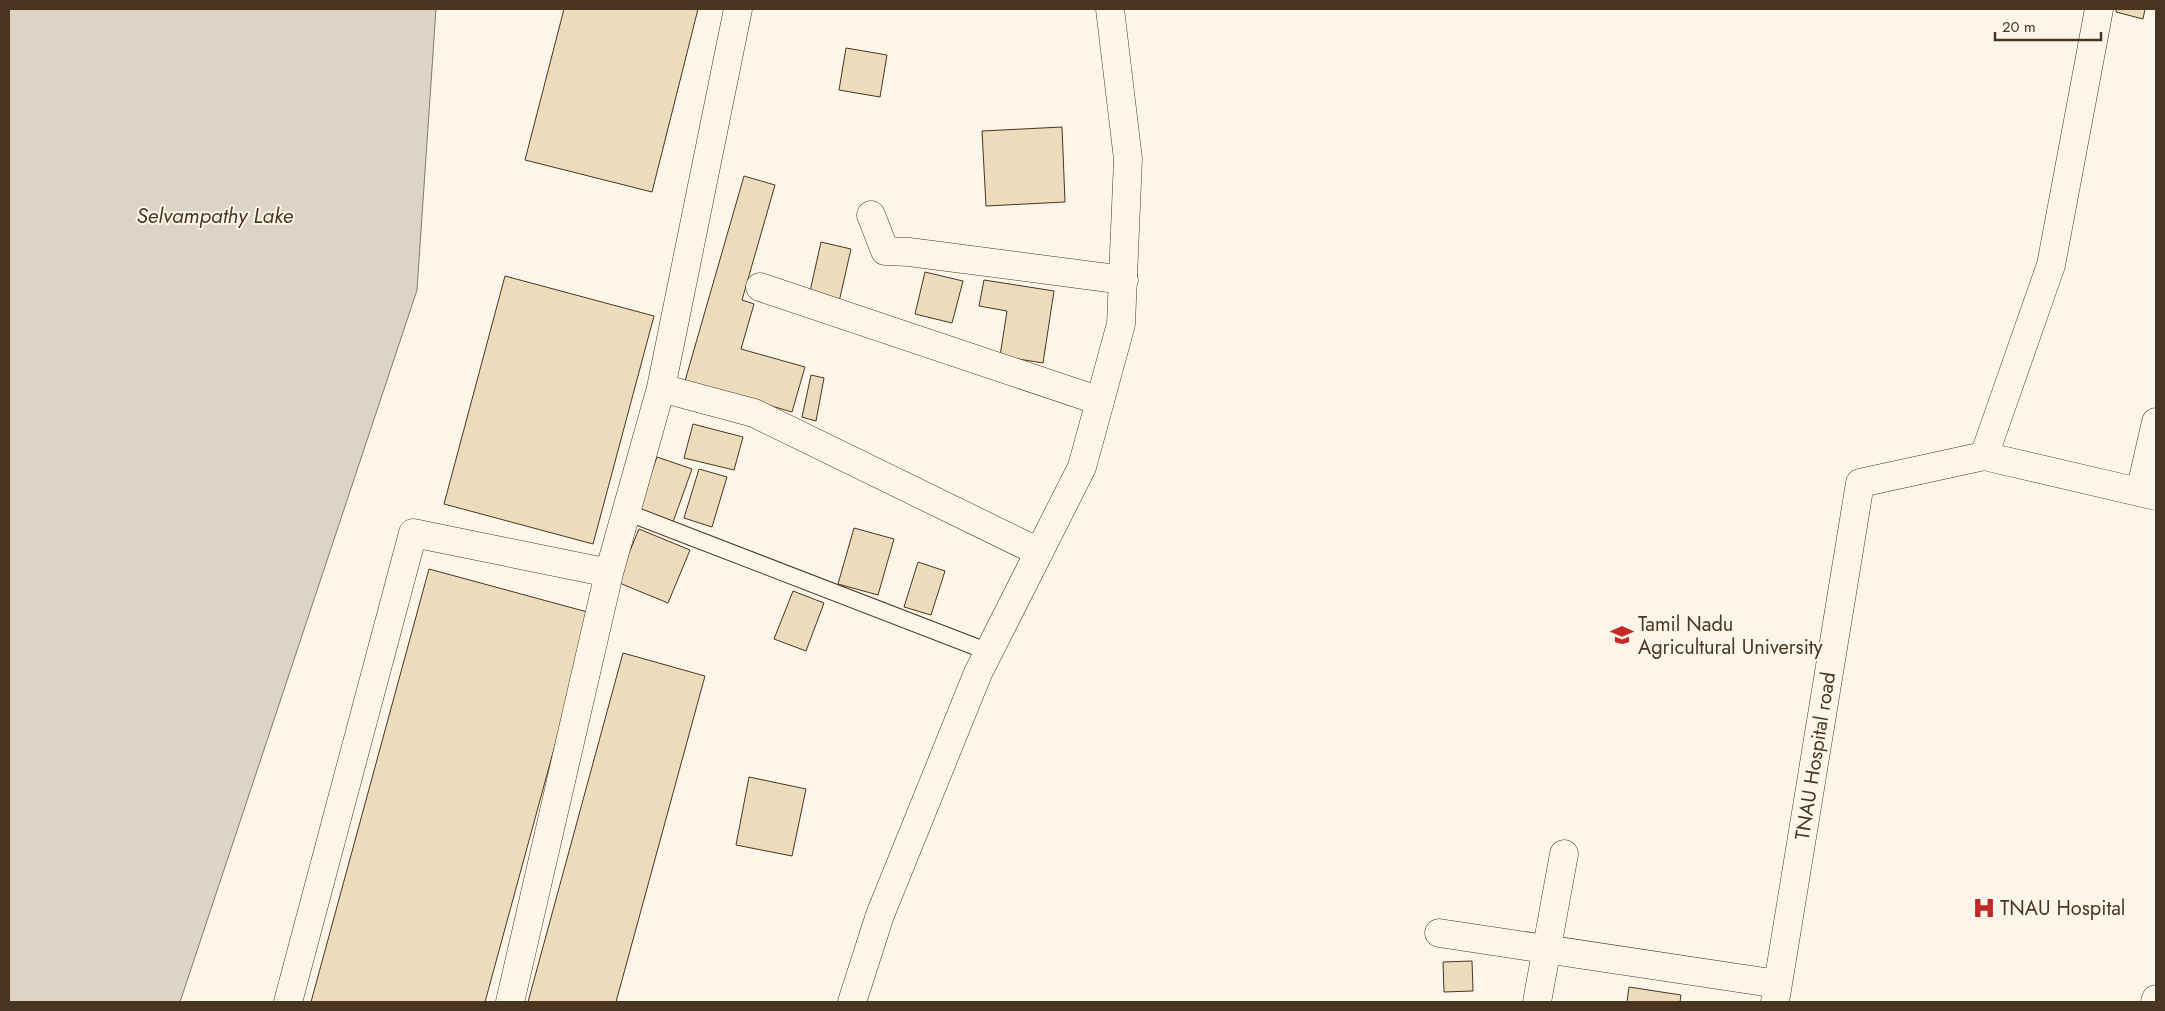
<svg xmlns="http://www.w3.org/2000/svg" width="2165" height="1011" viewBox="0 0 2165 1011" font-family="Jost,sans-serif">
	<rect width="100%" height="100%" fill="#fbf6e9"/>
	<path fill="#dcd4c6" stroke="#887966" d="M 9,9 L 436,9 L 417,290 L 180,1002 L 9,1002 Z"/>
	<path fill="#ecdcbc" stroke="#4a3520" d="M 564,9 L 698,9 L 652,192 L 525,160 Z
		M 2116,9 L 2145,9 L 2143,19 L 2116,12 Z
		M 846,48 L 887,55 L 880,97 L 839,90 Z
		M 1062,127 L 1065,202 L 986,206 L 982,131 Z
		M 744,176 L 775,185 L 742,300 L 754,304 L 741,349 L 805,367 L 792,412 L 685,381 Z
		M 821,242 L 851,249 L 839,302 L 809,296 Z
		M 925,272 L 963,281 L 952,323 L 915,314 Z
		M 505,276 L 654,316 L 593,544 L 444,504 Z
		M 984,280 L 1054,291 L 1043,363 L 1000,356 L 1007,311 L 979,306 Z
		M 811,375 L 824,378 L 816,421 L 802,417 Z
		M 693,424 L 743,437 L 734,470 L 684,458 Z
		M 657,457 L 692,469 L 673,522 L 638,509 Z
		M 699,469 L 727,477 L 712,527 L 684,518 Z
		M 854,528 L 894,539 L 878,595 L 838,584 Z
		M 639,529 L 690,550 L 668,603 L 617,582 Z
		M 918,562 L 945,571 L 931,615 L 904,607 Z
		M 429,569 L 591,613 L 485,1002 L 311,1002 Z
		M 793,591 L 824,603 L 806,651 L 774,639 Z
		M 623,653 L 705,676 L 616,1002 L 528,1002 Z
		M 749,777 L 806,789 L 792,856 L 736,845 Z
		M 1472,961 L 1473,991 L 1444,992 L 1443,962 Z
		M 1629,987 L 1681,995 L 1680,1002 L 1627,1002 Z"/>
	<g fill="none" stroke-linecap="round" stroke-linejoin="round">
		<defs>
			<path id="service" d="M 626,512 L 989,652"/>
			<path id="minor" d="M 871,215 L 885,251 L 909,252 L 1124,280
				M 760,287 L 1100,401
				M 661,388 L 754,413 L 1039,552
				M 1984,456 L 2051,265 L 2099,9
				M 2140,492 L 2156,422
				M 1439,933 L 1778,984
				M 288,1002 L 413,533 L 609,573
				M 510,1002 L 609,573 L 661,388 L 738,9
				M 1537,1002 L 1564,854
				M 1775,1002 L 1860,483 L 1984,456 L 2156,496
				M 2155,1002 L 2156,999"/>
			<path id="primary" d="M 852,1002 L 880,915 L 978,673 L 1082,467 L 1121,324 L 1128,159 L 1110,9"/>
		</defs>
		<use href="#service" stroke="#4a3520" stroke-width="18"/>
		<use href="#minor" stroke="#4a3520" stroke-width="29"/>
		<use href="#primary" stroke="#4a3520" stroke-width="29"/>
		<use href="#service" stroke="#fbf6e9" stroke-width="16"/>
		<use href="#minor" stroke="#fbf6e9" stroke-width="28"/>
		<use href="#primary" stroke="#fbf6e9" stroke-width="28"/>
	</g>
	<defs>
		<symbol id="university-bare" viewBox="-9 -9 18 18"><path d="M0-5L7-2L0 1L-7-2ZM-4 1L0 2.5L4 1V4Q0 6-4 4Z" fill="#c62828" stroke="#fbf6e9" stroke-width="2.5" paint-order="stroke"/></symbol>
		<symbol id="hospital-bare" viewBox="-9 -9 18 18"><path d="M-5-5h3v3.5h4V-5h3V5h-3V1.5h-4V5h-3Z" fill="#c62828" stroke="#fbf6e9" stroke-width="2.5" paint-order="stroke"/></symbol>
	</defs>
	<g fill-rule="evenodd">
		<use href="#university-bare" x="1606" y="619" width="32" height="32"/>
		<use href="#hospital-bare" x="1968" y="892" width="32" height="32"/>
	</g>
	<g text-anchor="middle" stroke-width="4" stroke-linejoin="round" paint-order="stroke">
		<g font-size="20" fill="#4a3520" stroke="#fbf6e9" text-anchor="start">
			<text x="1638" y="631">Tamil Nadu<tspan x="1638" dy="23">Agricultural University</tspan></text>
			<text x="2000" y="915">TNAU Hospital</text>
		</g>
		<g font-size="20" fill="#4a3520" stroke="#fbf6e9">
			<text transform="translate(1815 756) rotate(-81)" y="7">TNAU Hospital road</text>
		</g>
		<g font-size="21" font-style="italic" fill="#4a3520" stroke="#fbf6e9">
			<text x="215" y="223">Selvampathy Lake</text>
		</g>
	</g>
	<rect width="2165" height="1011" fill="none" stroke="#4a3520" stroke-width="20"/>
	<path d="M1995 32v8h106v-8" fill="none" stroke="#4a3520" stroke-width="2.5"/>
	<text x="2002" y="32" font-size="15" fill="#4a3520" stroke="#fbf6e9" stroke-width="4" paint-order="stroke">20 m</text>
</svg>
